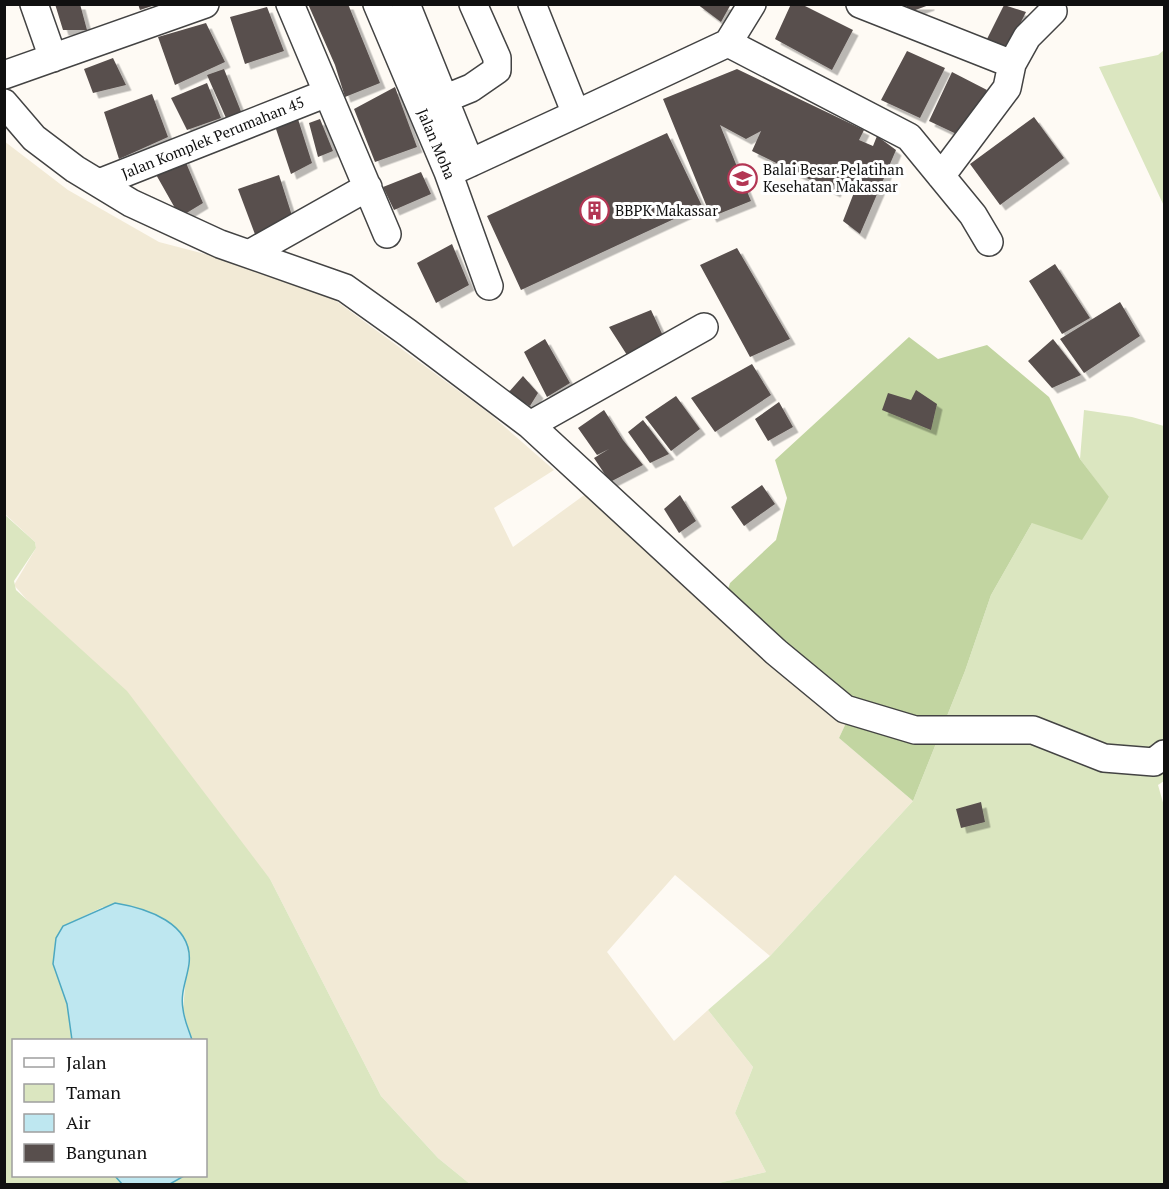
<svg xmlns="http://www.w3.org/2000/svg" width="1169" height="1189" viewBox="0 0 1169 1189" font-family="'PT Serif',serif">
	<defs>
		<filter id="shadow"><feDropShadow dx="5.5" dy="5.5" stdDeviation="0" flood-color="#0004"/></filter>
	</defs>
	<rect width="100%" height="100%" fill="#fefaf4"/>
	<path fill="#f2ead6" d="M 4,141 L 68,190 L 159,242 L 247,265 L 335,300 L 490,414 L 554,470 L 494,508 L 513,547 L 587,493 L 846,723 L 839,738 L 913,801 L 770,956 L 675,875 L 607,952 L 674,1041 L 708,1010 L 753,1067 L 735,1113 L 766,1172 L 714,1184 L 470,1184 L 438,1158 L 381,1096 L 270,879 L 14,585 L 36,548 L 35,542 L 5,514 Z"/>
	<path fill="#dbe6c0" d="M 1164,50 L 1164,206 L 1099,67 L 1158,55 Z
		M 1084,410 L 1132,417 L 1164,426 L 1164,781 L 1158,785 L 1164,806 L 1164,1184 L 714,1184 L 766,1172 L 735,1113 L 753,1067 L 708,1010 L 770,956 L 913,801 L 965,671 L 991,595 L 1032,523 L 1109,498 L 1080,459 Z
		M 4,514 L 35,542 L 36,548 L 14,581 L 16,590 L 127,691 L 270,879 L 381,1096 L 438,1158 L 470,1184 L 170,1184 L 184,1176 L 206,1176 L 206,1040 L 192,1040 L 183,1010 L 186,975 L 103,907 L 63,926 L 53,964 L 67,1004 L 72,1040 L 14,1040 L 14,1176 L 115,1176 L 122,1184 L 5,1184 Z"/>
	<path fill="#c2d5a1" d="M 909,337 L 938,359 L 987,345 L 1049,397 L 1080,459 L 1109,497 L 1082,540 L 1032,523 L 991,595 L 965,671 L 913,801 L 839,738 L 846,723 L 719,617 L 730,583 L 776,540 L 787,498 L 775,460 Z"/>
	<path fill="#bee7f0" stroke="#4ca8c0" stroke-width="1.5" d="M 115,903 C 146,908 194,923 189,964 C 187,979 180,993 183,1009 C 184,1020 189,1030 192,1040 L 72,1040 L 67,1004 L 53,964 L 56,938 L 63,926 Z
		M 115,1176 L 184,1176 L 170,1184 L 122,1184 Z"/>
	<path fill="#584f4d" filter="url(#shadow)" d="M 55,4 L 80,4 L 87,30 L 63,30 Z
		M 138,4 L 155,4 L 155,5 L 140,10 Z
		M 308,4 L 348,4 L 380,83 L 345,97 L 335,65 Z
		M 697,4 L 731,4 L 721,22 Z
		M 791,4 L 801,4 L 853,30 L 832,70 L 775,39 Z
		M 905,4 L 929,4 L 929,5 L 910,12 Z
		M 1004,5 L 1026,12 L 1007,50 L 987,39 Z
		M 267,7 L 284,51 L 245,64 L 230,17 Z
		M 206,23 L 225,62 L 175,85 L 158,37 Z
		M 907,51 L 945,68 L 920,118 L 881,100 Z
		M 113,58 L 126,85 L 93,93 L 84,69 Z
		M 224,69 L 242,114 L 226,118 L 207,75 Z
		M 737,69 L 864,130 L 859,140 L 873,146 L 877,136 L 896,150 L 860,234 L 843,221 L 855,190 L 839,183 L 835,192 L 752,151 L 761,131 L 746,139 L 720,125 L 751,201 L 711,217 L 663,99 Z
		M 952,72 L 987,90 L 965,138 L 929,121 Z
		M 207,83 L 221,118 L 187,130 L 171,98 Z
		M 395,87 L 417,147 L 375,162 L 354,109 Z
		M 152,94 L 168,137 L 119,159 L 104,112 Z
		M 297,116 L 312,163 L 291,174 L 275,126 Z
		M 1034,117 L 1064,158 L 1000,205 L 970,164 Z
		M 320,119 L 333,151 L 318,157 L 309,123 Z
		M 667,133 L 702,206 L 521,290 L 487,216 Z
		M 184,158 L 203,203 L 180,217 L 154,171 Z
		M 421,172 L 431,194 L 394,210 L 383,187 Z
		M 279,175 L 295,225 L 256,237 L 238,189 Z
		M 452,244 L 469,285 L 436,303 L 417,263 Z
		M 737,248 L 790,339 L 750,357 L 700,265 Z
		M 1055,264 L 1090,318 L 1062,334 L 1029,281 Z
		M 1120,302 L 1140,336 L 1084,373 L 1060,339 Z
		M 651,310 L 664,338 L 627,355 L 609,327 Z
		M 545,339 L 570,383 L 547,397 L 524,352 Z
		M 1053,339 L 1081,375 L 1052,388 L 1028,361 Z
		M 752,364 L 771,395 L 715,432 L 691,398 Z
		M 523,376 L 538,393 L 530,406 L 508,393 Z
		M 916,390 L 937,404 L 931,430 L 882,410 L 888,393 L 911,400 Z
		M 676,396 L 700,429 L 671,451 L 645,417 Z
		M 779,402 L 793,427 L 768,441 L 755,419 Z
		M 604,410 L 623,440 L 643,465 L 610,482 L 594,458 L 609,449 L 597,455 L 578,428 Z
		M 643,420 L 669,454 L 650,463 L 628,432 Z
		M 762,485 L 775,504 L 744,526 L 731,507 Z
		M 680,495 L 696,521 L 679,533 L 664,509 Z
		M 981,802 L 985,822 L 961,828 L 956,809 Z"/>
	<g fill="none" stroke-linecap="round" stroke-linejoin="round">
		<defs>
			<path id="minor" d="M 34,4 L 53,58
				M 290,4 L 387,234
				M 377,4 L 448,172 L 489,286
				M 406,4 L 470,163
				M 532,4 L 576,114 L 728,43 L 752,4
				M 860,4 L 1012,64
				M 728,43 L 909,137 L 973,215 L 989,242
				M 4,75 L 205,4
				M 444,99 L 471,88 L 497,70 L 497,58 L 473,4
				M 4,103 L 34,138 L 75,169 L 131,203 L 220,244 L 345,288 L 408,333 L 530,425 L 776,652 L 845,709 L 915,730 L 1033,730 L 1104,758 L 1154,762 L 1164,754
				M 455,170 L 576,114
				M 941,176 L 1007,88 L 1012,64 L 1027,37 L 1053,11
				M 99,183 L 327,93
				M 249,254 L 368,187
				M 530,425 L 704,327"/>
		</defs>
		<use href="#minor" stroke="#434343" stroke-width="30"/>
		<use href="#minor" stroke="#fff" stroke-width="27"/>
	</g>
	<defs>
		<symbol id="university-ring" viewBox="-11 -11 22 22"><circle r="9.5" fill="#fff" stroke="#b33654" stroke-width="1.5"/><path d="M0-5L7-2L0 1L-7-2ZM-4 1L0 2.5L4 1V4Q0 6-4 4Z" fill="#b33654"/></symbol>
		<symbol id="building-ring" viewBox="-11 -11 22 22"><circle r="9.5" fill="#fff" stroke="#b33654" stroke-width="1.5"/><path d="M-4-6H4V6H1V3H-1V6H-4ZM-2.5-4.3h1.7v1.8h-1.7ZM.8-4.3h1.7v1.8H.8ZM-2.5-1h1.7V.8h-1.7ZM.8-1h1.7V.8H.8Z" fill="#b33654"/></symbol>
	</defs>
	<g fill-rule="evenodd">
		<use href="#university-ring" x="726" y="162" width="33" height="33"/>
		<use href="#building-ring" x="578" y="194" width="33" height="33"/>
	</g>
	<g text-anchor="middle" stroke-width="6" stroke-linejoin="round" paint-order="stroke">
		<g font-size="15" fill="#101010" stroke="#fff">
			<text transform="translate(213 138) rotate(-22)" y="5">Jalan Komplek Perumahan 45</text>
			<text transform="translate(436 144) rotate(67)" y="5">Jalan Moha</text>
		</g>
		<g font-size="15" fill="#101010" stroke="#fff" text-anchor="start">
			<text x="763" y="175">Balai Besar Pelatihan<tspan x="763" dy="17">Kesehatan Makassar</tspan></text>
			<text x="615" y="216">BBPK Makassar</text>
		</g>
	</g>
	<rect width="1169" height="1189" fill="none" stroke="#101010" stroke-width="12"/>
	<rect x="12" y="1039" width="195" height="138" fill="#ffffff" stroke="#9f9f9f" stroke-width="1.5"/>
	<rect x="24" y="1058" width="30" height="9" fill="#ffffff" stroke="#9f9f9f" stroke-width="1.5"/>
	<text x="66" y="1069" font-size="18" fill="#101010">Jalan</text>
	<rect x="24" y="1084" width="30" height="18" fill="#dbe6c0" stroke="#9f9f9f" stroke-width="1.5"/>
	<text x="66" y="1099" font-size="18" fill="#101010">Taman</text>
	<rect x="24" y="1114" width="30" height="18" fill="#bee7f0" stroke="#9f9f9f" stroke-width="1.5"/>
	<text x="66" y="1129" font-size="18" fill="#101010">Air</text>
	<rect x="24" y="1144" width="30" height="18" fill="#584f4d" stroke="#9f9f9f" stroke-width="1.5"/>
	<text x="66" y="1159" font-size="18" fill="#101010">Bangunan</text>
</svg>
